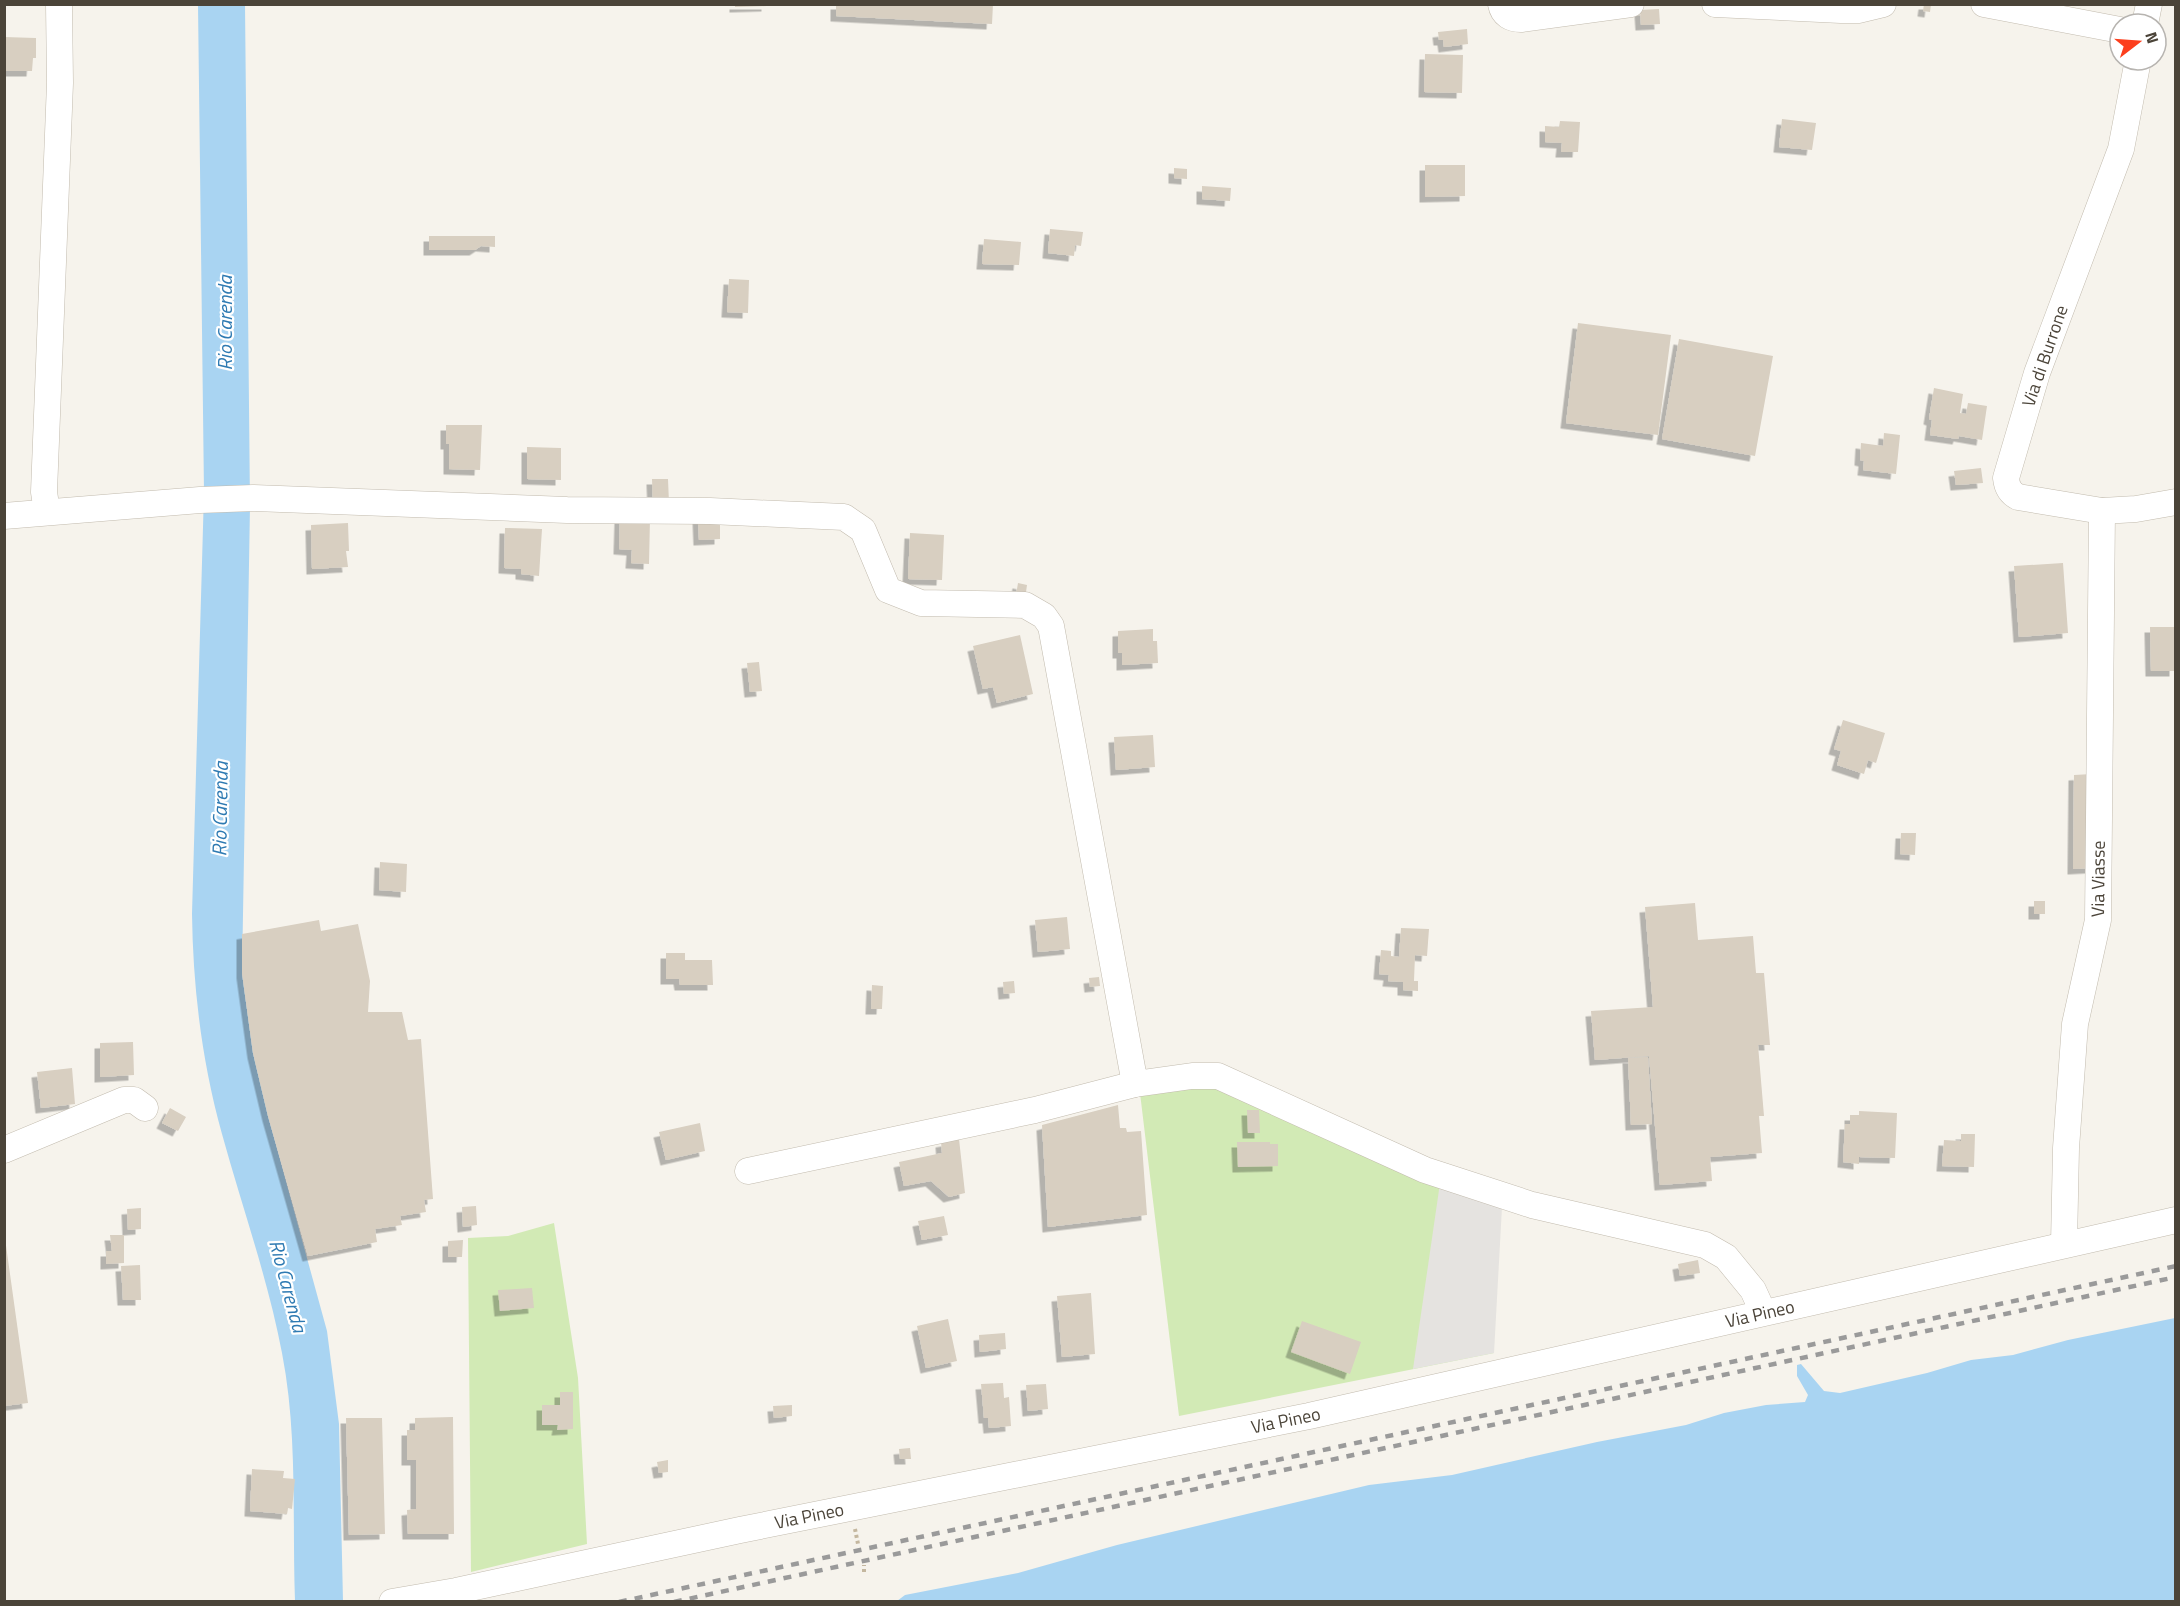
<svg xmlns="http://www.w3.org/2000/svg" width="2180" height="1606" viewBox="0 0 2180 1606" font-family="'Titillium Web',sans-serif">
	<defs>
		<filter id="shadow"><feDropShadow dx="-5.5" dy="5.5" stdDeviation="0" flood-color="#0004"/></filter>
	</defs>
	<rect width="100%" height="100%" fill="#f6f3ec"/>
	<path fill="#d2eab5" d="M 1202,1083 L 1231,1090 L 1440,1183 L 1494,1353 L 1179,1416 L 1140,1093 Z
		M 554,1223 L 578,1378 L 587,1544 L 471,1572 L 468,1238 L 508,1236 Z"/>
	<path fill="#e5e3e0" d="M 1440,1183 L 1502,1207 L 1494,1353 L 1413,1369 Z"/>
	<path fill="#a9d4f2" d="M 198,5 L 245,5 L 250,506 L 242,973 L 253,1053 L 268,1116 L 327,1331 L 339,1424 L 343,1601 L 295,1601 C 292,1518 298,1435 282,1353 C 268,1279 242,1207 222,1134 C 202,1062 193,989 192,914 L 204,492 Z
		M 2175,1318 L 2175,1601 L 897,1601 L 905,1595 L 1018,1573 L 1117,1545 L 1369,1485 L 1452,1475 L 1597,1442 L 1686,1425 L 1724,1413 L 1766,1405 L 1805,1402 L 1808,1395 L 1797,1376 L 1797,1365 L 1801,1364 L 1824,1391 L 1840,1393 L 1927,1373 L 1971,1360 L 2013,1355 L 2068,1340 Z"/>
	<path fill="#d8cfc1" filter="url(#shadow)" d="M 735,4 L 767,4 L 767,6 L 735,7 Z
		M 836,4 L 993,4 L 992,24 L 836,16 Z
		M 1924,4 L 1931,4 L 1930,12 L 1923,11 Z
		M 1659,9 L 1660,24 L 1641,25 L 1640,10 Z
		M 1467,29 L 1468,44 L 1444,47 L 1443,40 L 1439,40 L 1438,32 Z
		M 4,37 L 36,38 L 36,58 L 33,58 L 32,71 L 4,71 Z
		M 1425,54 L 1463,55 L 1462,93 L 1424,92 Z
		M 1782,119 L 1816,123 L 1812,150 L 1779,147 Z
		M 1560,121 L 1580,122 L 1578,152 L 1561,152 L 1562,143 L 1545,142 L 1545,126 L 1559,127 Z
		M 1425,165 L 1465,165 L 1465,196 L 1425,197 Z
		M 1174,168 L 1187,169 L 1187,179 L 1174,178 Z
		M 1202,186 L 1231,188 L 1230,201 L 1202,199 Z
		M 1050,229 L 1083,232 L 1081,246 L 1075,245 L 1074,256 L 1048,253 Z
		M 429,236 L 495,236 L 495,247 L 481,246 L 475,250 L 429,250 Z
		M 984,239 L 1021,242 L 1019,265 L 982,264 Z
		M 729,279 L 749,280 L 748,313 L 727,312 Z
		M 1578,323 L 1671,335 L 1658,435 L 1566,423 Z
		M 1679,339 L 1773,356 L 1755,456 L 1662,439 Z
		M 1934,388 L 1963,394 L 1960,413 L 1966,414 L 1968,403 L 1987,406 L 1982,440 L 1959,436 L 1958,439 L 1930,435 L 1932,420 L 1929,419 Z
		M 446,425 L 482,425 L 480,470 L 449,469 L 449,444 L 446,444 Z
		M 1884,433 L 1900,435 L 1896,474 L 1863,470 L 1864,461 L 1860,460 L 1861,443 L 1883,446 Z
		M 527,447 L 561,448 L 561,480 L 527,479 Z
		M 1981,468 L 1983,483 L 1956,485 L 1954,471 Z
		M 652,479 L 668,479 L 669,503 L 653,504 Z
		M 698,516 L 720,516 L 720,539 L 699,540 Z
		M 620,517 L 650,518 L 649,564 L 631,563 L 632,550 L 619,549 Z
		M 348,523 L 349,551 L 346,551 L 348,567 L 312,569 L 311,525 Z
		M 505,528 L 542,529 L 539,576 L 521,574 L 521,569 L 504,568 Z
		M 910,533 L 944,535 L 942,580 L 908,579 Z
		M 2063,563 L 2068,633 L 2019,637 L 2014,566 Z
		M 1018,583 L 1027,585 L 1025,599 L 1016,595 Z
		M 2150,627 L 2175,627 L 2175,671 L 2151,671 Z
		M 1153,629 L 1153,641 L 1157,641 L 1158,663 L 1122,665 L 1122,653 L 1118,653 L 1118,631 Z
		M 1020,635 L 1033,694 L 997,703 L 993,687 L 983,689 L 973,646 Z
		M 759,662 L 762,691 L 750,692 L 747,663 Z
		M 1843,720 L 1885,733 L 1876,763 L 1868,760 L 1864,774 L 1837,765 L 1841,751 L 1834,749 Z
		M 1153,735 L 1155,767 L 1116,770 L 1114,737 Z
		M 2092,774 L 2091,868 L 2073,869 L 2074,775 Z
		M 1901,833 L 1916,833 L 1915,855 L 1900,854 Z
		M 380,862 L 407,864 L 406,892 L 379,890 Z
		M 2034,901 L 2045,901 L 2045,914 L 2034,914 Z
		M 1695,903 L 1698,940 L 1753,936 L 1756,973 L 1764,973 L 1770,1045 L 1758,1045 L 1764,1116 L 1759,1116 L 1762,1153 L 1710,1157 L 1712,1181 L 1660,1185 L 1649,1056 L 1595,1060 L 1591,1011 L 1653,1007 L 1645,907 Z
		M 1067,917 L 1070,949 L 1038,952 L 1035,920 Z
		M 319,920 L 321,931 L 358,924 L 370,981 L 368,1012 L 402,1012 L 408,1040 L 421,1039 L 433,1199 L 424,1200 L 426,1212 L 400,1216 L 402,1225 L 375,1229 L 377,1242 L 308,1256 L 268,1116 L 253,1053 L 242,973 L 242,934 Z
		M 1401,928 L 1429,929 L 1427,956 L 1415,955 L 1414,981 L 1418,981 L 1418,991 L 1403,990 L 1403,982 L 1388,981 L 1389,975 L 1379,974 L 1381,950 L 1391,951 L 1391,956 L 1399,957 Z
		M 666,953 L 685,953 L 685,960 L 712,960 L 713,985 L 680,985 L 679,979 L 666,979 Z
		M 1099,977 L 1100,986 L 1090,987 L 1089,978 Z
		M 1014,981 L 1015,993 L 1004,994 L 1003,982 Z
		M 872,985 L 883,986 L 882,1009 L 871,1009 Z
		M 133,1042 L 134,1075 L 100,1077 L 100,1043 Z
		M 1648,1057 L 1652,1124 L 1631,1125 L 1628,1058 Z
		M 72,1068 L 75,1104 L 41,1108 L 37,1072 Z
		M 1118,1105 L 1120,1128 L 1126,1128 L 1127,1132 L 1141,1131 L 1147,1215 L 1048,1227 L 1042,1125 Z
		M 170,1108 L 186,1117 L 178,1131 L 162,1123 Z
		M 1247,1110 L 1259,1110 L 1260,1133 L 1248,1133 Z
		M 1859,1111 L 1897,1113 L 1895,1158 L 1859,1157 L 1859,1164 L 1843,1162 L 1845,1124 L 1850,1124 L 1850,1115 L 1859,1115 Z
		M 700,1123 L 705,1151 L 666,1160 L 659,1132 Z
		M 1961,1134 L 1975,1134 L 1974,1167 L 1942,1166 L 1944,1140 L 1961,1141 Z
		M 959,1139 L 965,1193 L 949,1197 L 931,1181 L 904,1186 L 899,1162 L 942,1153 L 941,1142 Z
		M 1237,1142 L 1270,1142 L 1270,1144 L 1278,1144 L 1278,1166 L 1238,1167 Z
		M 476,1206 L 477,1225 L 463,1227 L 462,1207 Z
		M 141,1208 L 141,1229 L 128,1230 L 127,1209 Z
		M 944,1216 L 948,1235 L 922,1240 L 918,1221 Z
		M 4,1231 L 28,1403 L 4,1406 Z
		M 110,1235 L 124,1235 L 124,1263 L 106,1264 L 106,1251 L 112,1251 Z
		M 463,1240 L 462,1257 L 448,1257 L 448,1241 Z
		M 1698,1260 L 1700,1273 L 1680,1276 L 1678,1264 Z
		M 140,1265 L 141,1300 L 123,1300 L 121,1266 Z
		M 532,1288 L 534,1308 L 500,1311 L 498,1290 Z
		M 1091,1293 L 1095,1354 L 1062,1357 L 1057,1296 Z
		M 948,1319 L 957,1361 L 926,1368 L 917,1326 Z
		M 1302,1321 L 1361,1342 L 1350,1374 L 1291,1352 Z
		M 1005,1333 L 1006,1349 L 980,1352 L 979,1335 Z
		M 1003,1383 L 1004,1398 L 1009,1397 L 1011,1426 L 989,1428 L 988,1418 L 984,1418 L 981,1384 Z
		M 1046,1384 L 1048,1409 L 1028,1411 L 1026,1385 Z
		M 560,1392 L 573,1392 L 573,1429 L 557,1430 L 558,1425 L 542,1425 L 542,1405 L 560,1405 Z
		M 792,1405 L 792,1416 L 774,1418 L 773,1406 Z
		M 453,1417 L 454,1534 L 408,1534 L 407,1510 L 416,1509 L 416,1460 L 407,1460 L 407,1430 L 415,1430 L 415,1418 Z
		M 346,1418 L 382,1418 L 385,1534 L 349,1535 Z
		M 910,1448 L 911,1459 L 900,1459 L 899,1449 Z
		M 668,1460 L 668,1472 L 659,1473 L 657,1462 Z
		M 252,1469 L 284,1471 L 283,1478 L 295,1479 L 292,1509 L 288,1508 L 287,1514 L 250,1511 Z"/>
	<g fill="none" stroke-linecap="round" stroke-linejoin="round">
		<defs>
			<g id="minor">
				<path d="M 1501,4 C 1503,15 1511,19 1521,19 L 1631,4"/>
				<path d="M 1715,4 L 1841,10 L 1858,10 L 1883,4"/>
				<path d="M 1984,4 L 2120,30"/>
				<path d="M 2145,24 L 2149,4"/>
				<path d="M 2138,60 L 2121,149 L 2037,373 L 2006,478 C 2007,488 2010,493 2018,497 L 2102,511 L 2136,509 L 2176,502"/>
				<path d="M 47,512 L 44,492 L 60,83 L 59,4"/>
				<path d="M 4,516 L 200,500 L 253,498 L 567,510 L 710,511 L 844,517 L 863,530 L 888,590 L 921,603 L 1025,605 L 1044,616 L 1051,626 L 1135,1084 L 1192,1076 L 1218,1076 L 1425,1170 L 1532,1205 L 1705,1245 L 1726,1257 L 1753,1290 L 1763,1312"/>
				<path d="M 4,1150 L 124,1100 L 134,1100 L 145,1108"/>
				<path d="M 748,1171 L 1035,1110 L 1135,1084"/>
				<path id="s1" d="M 2064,1244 L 2066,1148 L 2075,1024 L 2098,920 L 2102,511"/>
				<path id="s2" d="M 392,1602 L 456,1591 L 740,1530 L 1309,1416 L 2176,1220"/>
			</g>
		</defs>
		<use href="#minor" stroke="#c2bbae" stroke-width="27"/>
		<path stroke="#c4b79f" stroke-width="4" stroke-dasharray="3 3" stroke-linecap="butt" d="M 855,1529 L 858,1544
			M 864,1572 L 864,1565"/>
		<use href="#minor" stroke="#fff" stroke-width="26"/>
		<path stroke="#9a9a9a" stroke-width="4.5" stroke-dasharray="8 8" stroke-linecap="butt" d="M 619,1602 L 2176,1266
			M 674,1602 L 2176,1277"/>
	</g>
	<g text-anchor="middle" stroke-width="4.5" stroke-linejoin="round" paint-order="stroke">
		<g font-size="18" fill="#4b4439" stroke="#fff">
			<text transform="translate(2045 356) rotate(-71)" y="6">Via di Burrone</text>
			<text dy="6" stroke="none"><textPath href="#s1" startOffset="368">Via Viasse</textPath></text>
			<text dy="6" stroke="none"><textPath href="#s2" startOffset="1398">Via Pineo</textPath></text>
			<text dy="6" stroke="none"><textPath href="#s2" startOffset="912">Via Pineo</textPath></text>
			<text dy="6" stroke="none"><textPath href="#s2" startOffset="426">Via Pineo</textPath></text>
		</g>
		<g font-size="20" font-style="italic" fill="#2e7ab2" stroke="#fff">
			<text transform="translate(225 323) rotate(-90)" y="7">Rio Carenda</text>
			<text transform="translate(220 809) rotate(-89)" y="7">Rio Carenda</text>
			<text transform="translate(288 1286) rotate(75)" y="7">Rio Carenda</text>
		</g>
	</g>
	<rect width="2180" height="1606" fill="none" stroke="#4b4439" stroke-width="12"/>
	<g transform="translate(2138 42) rotate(73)"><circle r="28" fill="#ffffff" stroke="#b7b4b0" stroke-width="1.5"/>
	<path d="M0-4.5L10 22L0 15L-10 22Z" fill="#fc3f1d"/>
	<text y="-9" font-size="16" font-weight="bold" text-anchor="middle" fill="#4b4439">N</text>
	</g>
</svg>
